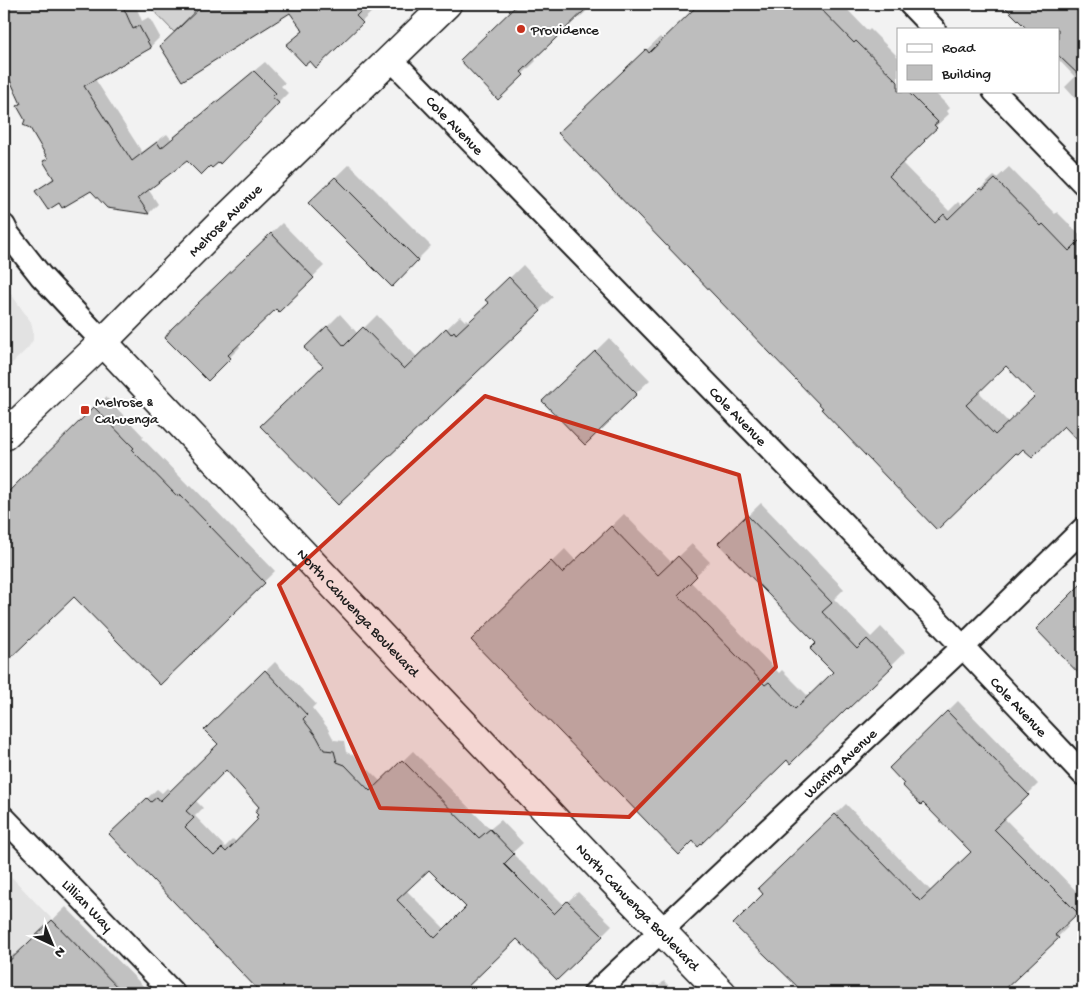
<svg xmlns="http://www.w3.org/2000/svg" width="1087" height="997" viewBox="0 0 1087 997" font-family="'Gochi Hand',sans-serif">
	<rect width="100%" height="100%" fill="#f2f2f2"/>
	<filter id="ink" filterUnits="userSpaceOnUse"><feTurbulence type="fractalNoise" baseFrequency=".02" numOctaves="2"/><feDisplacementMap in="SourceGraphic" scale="10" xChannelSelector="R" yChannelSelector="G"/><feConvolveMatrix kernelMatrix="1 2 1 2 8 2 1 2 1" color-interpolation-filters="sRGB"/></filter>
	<g filter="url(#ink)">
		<path fill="#e2e2e2" d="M 4,284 L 31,322 L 33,331 L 33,340 L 28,348 L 4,371 Z
			M 4,869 L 39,906 L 126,993 L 4,993 Z
			M 654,983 L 665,993 L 643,993 Z"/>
		<path fill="#d2d2d2" stroke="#777" d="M 147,4 L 202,4 L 174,32 Z"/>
		<path fill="#0003" fill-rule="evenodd" d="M 4,4 L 135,4 L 142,21 L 149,17 L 160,37 L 150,47 L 95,79 L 142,152 L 167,134 L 171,139 L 265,62 L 285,83 L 281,86 L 288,93 L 220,162 L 187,160 L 148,189 L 158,204 L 149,213 L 108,207 L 91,189 L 59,201 L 37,191 L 54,177 L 45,162 L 48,158 L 19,106 L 22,103 L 10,59 L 4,45 Z
			M 205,4 L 380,4 L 316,66 L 310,59 L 288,45 L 304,29 L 290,11 L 161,46 Z
			M 519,4 L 594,4 L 579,18 L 577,16 L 534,58 L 536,61 L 498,98 L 475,46 Z
			M 701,4 L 842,4 L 868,31 L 870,29 L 898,57 L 898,91 L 933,91 L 950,108 L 947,111 L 949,114 L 936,126 L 937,127 L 902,163 L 949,211 L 958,202 L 962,206 L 994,176 L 997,178 L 1009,167 L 1055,214 L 1057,212 L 1083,238 L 1083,445 L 1064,424 L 1023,447 L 824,408 L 573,120 L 660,37 L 663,40 ZM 1006,364 L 1036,396 L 1009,423 L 978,391 Z
			M 1004,4 L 1083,4 L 1083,107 L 1065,87 L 1075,77 L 1058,59 L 1058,29 L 1029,29 Z
			M 349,164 L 431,246 L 392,285 L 309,203 Z
			M 282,223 L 324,266 L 279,310 L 276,308 L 238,344 L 240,347 L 208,379 L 183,319 Z
			M 523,265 L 553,297 L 338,504 L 324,366 L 306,348 L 340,314 L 358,334 L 377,315 L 417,357 L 460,316 L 465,321 L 467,319 L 470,322 L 490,303 L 487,300 Z
			M 609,338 L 650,380 L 636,393 L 558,388 Z
			M 106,397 L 144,437 L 142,438 L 189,486 L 191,485 L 275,571 L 160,683 L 74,595 L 4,662 L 4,497 Z
			M 761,503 L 844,589 L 834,599 L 871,637 L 881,627 L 905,652 L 848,707 L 787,759 L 472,640 L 565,549 L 576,561 L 624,514 L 672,563 L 692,544 L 710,562 L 690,581 L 779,673 L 782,670 L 809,697 L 834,672 L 818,643 L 720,543 Z
			M 1083,583 L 1083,676 L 1037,629 Z
			M 275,662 L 316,704 L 312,708 L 327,727 L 334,740 L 344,741 L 346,752 L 355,756 L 381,782 L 413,751 L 490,829 L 501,820 L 523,843 L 512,853 L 564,905 L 578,892 L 612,925 L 602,935 L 517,937 L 468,985 L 476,993 L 262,993 L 110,834 L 157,789 L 162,793 L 167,788 L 171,792 L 219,744 L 206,730 ZM 226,769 L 261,807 L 259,819 L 237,843 L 233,839 L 225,847 L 195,816 L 203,808 L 195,800 ZM 429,868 L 468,907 L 445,929 L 406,890 Z
			M 958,701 L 1038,784 L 1004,818 L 1083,898 L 1083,906 L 1065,924 L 1068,927 L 1000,993 L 804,993 L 735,924 L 765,894 L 760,888 L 846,804 L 932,892 L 973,852 L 890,768 Z
			M 66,907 L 150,993 L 4,993 L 4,950 L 11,957 L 14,954 L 16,955 Z
			M 664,981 L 676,993 L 652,993 Z
			M 1083,986 L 1083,993 L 1075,993 Z"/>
		<path fill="#bdbdbd" stroke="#1c1c1c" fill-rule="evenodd" d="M 4,4 L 122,4 L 133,29 L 139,26 L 151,48 L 84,86 L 132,161 L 157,142 L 161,148 L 254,71 L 276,93 L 272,97 L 279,103 L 220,164 L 219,162 L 212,168 L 210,166 L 201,175 L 187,161 L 138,198 L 149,214 L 107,208 L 91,191 L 62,208 L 59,203 L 48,210 L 35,191 L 54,179 L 43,161 L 48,159 L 30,128 L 23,125 L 25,120 L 17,106 L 21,104 L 4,67 Z
			M 204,4 L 368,4 L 356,16 L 363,23 L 316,68 L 310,61 L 305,65 L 286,45 L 303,31 L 290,13 L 182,81 L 160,46 Z
			M 518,4 L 591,4 L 521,72 L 524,75 L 498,100 L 460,60 Z
			M 699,4 L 816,4 L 854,43 L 856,41 L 898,82 L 898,91 L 907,91 L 938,122 L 934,125 L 937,128 L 924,140 L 925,141 L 889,176 L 935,223 L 944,214 L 948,219 L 980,188 L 983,190 L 995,179 L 1041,226 L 1043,224 L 1069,251 L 1083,237 L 1083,446 L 1064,426 L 1032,457 L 1023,449 L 1018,454 L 1016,453 L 937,530 L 821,409 L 823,408 L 558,133 L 646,49 L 649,53 ZM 1006,366 L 1035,396 L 995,435 L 966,405 Z
			M 1002,4 L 1083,4 L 1083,79 L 1058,55 L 1058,29 L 1027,29 Z
			M 335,177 L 418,260 L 392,287 L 308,203 Z
			M 271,233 L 314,278 L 279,312 L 276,309 L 228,355 L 231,358 L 208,381 L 165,338 L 171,329 Z
			M 509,277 L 541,311 L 338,505 L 260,426 L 323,366 L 304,348 L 327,326 L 344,346 L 363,327 L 404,369 L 446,328 L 451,334 L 454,331 L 456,334 L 489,303 L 485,300 Z
			M 595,351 L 637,394 L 585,445 L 542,401 Z
			M 94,407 L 134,448 L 132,450 L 177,496 L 180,495 L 265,583 L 160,685 L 74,597 L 4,664 L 4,496 Z
			M 747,515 L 832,603 L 822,612 L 857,649 L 867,639 L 893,666 L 848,709 L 847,708 L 790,764 L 787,760 L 698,847 L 693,841 L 679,855 L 471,640 L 551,561 L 562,573 L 611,526 L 658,575 L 678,556 L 697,576 L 678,595 L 765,685 L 769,682 L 795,709 L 833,672 L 810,649 L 816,643 L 718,543 Z
			M 1083,582 L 1083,678 L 1036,629 Z
			M 265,670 L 307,715 L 303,719 L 317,737 L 324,750 L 334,751 L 337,762 L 345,765 L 370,791 L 402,760 L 479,838 L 490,829 L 514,854 L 504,864 L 554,914 L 567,901 L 603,936 L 557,980 L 517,939 L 461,993 L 261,993 L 109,834 L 147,798 L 151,802 L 157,797 L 160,801 L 218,744 L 204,730 ZM 226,770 L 259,807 L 255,812 L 258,815 L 256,817 L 258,819 L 226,852 L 222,848 L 214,856 L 185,827 L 194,818 L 186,811 ZM 429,870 L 466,907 L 435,938 L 397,900 Z
			M 947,711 L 1029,795 L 994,829 L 1078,913 L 1055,935 L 1059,938 L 1001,993 L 804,993 L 733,924 L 763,894 L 758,888 L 835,814 L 920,901 L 971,852 L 923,803 L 921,805 L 902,785 L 904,784 L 889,768 Z
			M 52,920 L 123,993 L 4,993 L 4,966 Z"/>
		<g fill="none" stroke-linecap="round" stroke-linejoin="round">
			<defs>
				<g id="street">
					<path d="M 910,4 L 934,29"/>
					<path id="s1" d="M 391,59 L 943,626 L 1083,774"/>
					<path d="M 994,91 L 1083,183"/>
					<path d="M 4,226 L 8,234 L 41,276 L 103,342"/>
					<path id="s2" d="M 4,818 L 173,993"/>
					<path id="s3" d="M 595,993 L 963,647 L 1083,529"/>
				</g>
				<g id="secondary">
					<path id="s4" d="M 103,342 L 611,879 L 722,993"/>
					<path id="s5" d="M 4,436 L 103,342 L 221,223 L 447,4"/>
				</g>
			</defs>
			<use href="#street" stroke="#1c1c1c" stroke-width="26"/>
			<use href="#secondary" stroke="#1c1c1c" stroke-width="31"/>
			<use href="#street" stroke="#fff" stroke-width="22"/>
			<use href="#secondary" stroke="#fff" stroke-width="28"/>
		</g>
	</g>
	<path fill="#c8321e" fill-opacity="0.2" stroke="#c8321e" stroke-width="4" stroke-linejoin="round" d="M 485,396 L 739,475 L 776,667 L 629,817 L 380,808 L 279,585 Z"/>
	<g fill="#c8321e" stroke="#fff" stroke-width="2">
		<circle cx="521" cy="29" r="5"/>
		<rect x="80" y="405" width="10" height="10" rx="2.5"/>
	</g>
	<g text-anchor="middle" stroke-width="4" stroke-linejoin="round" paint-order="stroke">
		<g font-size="15" fill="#1c1c1c" stroke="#fff" text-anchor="start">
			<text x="531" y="34">Providence</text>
			<text x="95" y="406">Melrose &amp;<tspan x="95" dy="17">Cahuenga</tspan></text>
		</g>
		<g font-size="15" fill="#1c1c1c" stroke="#fff">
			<text dy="5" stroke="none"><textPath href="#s1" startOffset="92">Cole Avenue</textPath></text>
			<text dy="5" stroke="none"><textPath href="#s5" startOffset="309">Melrose Avenue</textPath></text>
			<text dy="5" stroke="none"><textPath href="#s1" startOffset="498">Cole Avenue</textPath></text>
			<text dy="5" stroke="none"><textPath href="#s4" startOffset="372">North Cahuenga Boulevard</textPath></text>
			<text dy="5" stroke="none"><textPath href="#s1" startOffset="902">Cole Avenue</textPath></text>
			<text dy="5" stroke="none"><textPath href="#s3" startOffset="336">Waring Avenue</textPath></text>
			<text dy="5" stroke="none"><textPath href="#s2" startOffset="121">Lillian Way</textPath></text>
			<text dy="5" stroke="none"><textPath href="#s4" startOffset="778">North Cahuenga Boulevard</textPath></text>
		</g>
	</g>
	<rect width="1087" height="997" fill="none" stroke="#fff" stroke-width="20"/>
	<rect x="10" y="10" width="1067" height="977" fill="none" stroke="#1c1c1c" stroke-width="2" filter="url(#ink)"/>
	<rect x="897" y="28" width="162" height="65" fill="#ffffff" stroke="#a4a4a4"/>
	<rect x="907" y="44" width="25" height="8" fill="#ffffff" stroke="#a4a4a4"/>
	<text x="942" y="52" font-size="15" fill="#1c1c1c">Road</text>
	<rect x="907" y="65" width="25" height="15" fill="#bdbdbd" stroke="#a4a4a4"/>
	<text x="942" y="78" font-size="15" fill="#1c1c1c">Building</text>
	<g transform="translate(52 944) rotate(136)" stroke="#ffffff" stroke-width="4" paint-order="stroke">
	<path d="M0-4L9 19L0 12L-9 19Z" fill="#1c1c1c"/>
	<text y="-8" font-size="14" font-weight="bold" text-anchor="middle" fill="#1c1c1c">N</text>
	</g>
</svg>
